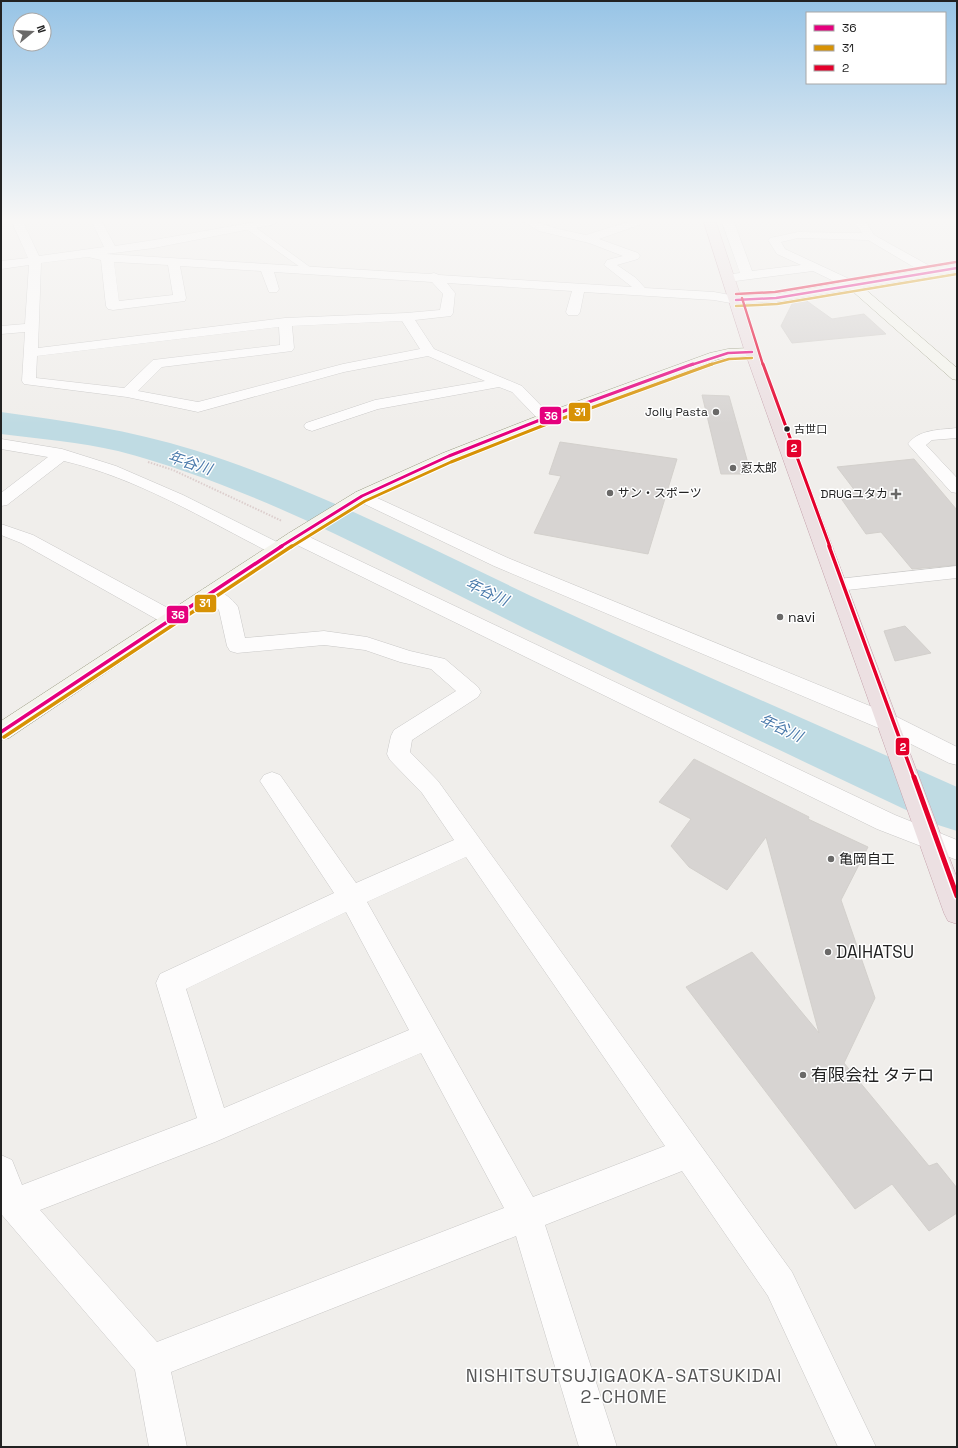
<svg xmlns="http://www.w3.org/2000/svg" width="958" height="1448" viewBox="0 0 958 1448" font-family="'Space Grotesk','Noto Sans JP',sans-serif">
	<rect width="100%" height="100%" fill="#f0eeeb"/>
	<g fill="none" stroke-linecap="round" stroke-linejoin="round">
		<path fill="#bfdbe3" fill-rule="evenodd" d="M 1,412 C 67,421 130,430 194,450 C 319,489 436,552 555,607 C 688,669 823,727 957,787 L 957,831 L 938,825 C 800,760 663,695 526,629 C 392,563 262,489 118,451 C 80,442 40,439 1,434 Z"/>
	</g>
	<path fill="#d7d4d2" stroke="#d3d0cc" d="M 804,299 L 832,319 L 864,314 L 886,334 L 792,343 L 781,326 L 794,300 Z
		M 702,395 L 729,396 L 751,474 L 721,474 Z
		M 560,442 L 677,459 L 648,554 L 534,533 L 561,476 L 549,474 Z
		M 914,459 L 957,510 L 957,565 L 912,569 L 881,532 L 866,534 L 838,494 L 856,492 L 837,467 Z
		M 905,626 L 931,653 L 895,661 L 884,631 Z
		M 694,759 L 809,817 L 808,819 L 868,847 L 841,900 L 875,998 L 844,1063 L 929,1166 L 937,1163 L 957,1188 L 957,1213 L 929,1231 L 892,1184 L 855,1209 L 686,987 L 752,952 L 819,1033 L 766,837 L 727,890 L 689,867 L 671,846 L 691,819 L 659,802 Z"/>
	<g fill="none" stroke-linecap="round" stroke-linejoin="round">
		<defs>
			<path id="lane" d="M 245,224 L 251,224 L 314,270 L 313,272 L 307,272 L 245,228 L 244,226 Z"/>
			<path id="street" d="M 12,222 L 23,222 L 39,256 L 104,247 L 92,222 L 102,222 L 115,246 L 154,240 L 255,222 L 276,222 L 275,224 L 271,225 L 154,248 L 106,254 L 430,274 L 434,273 L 439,275 L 632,287 L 604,265 L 607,260 L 623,256 L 589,243 L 539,231 L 524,222 L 537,222 L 554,228 L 586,235 L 628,222 L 643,222 L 642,224 L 599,239 L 638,253 L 640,256 L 638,259 L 617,265 L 636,278 L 645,288 L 714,292 L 741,297 L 742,300 L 741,303 L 736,304 L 714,300 L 584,292 L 580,312 L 578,315 L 568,315 L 566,312 L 572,291 L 447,283 L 455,293 L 453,313 L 451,316 L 415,320 L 434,349 L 522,386 L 550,415 L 553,418 L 550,421 L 545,423 L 540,421 L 512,392 L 499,387 L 378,409 L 312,431 L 306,429 L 304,426 L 306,423 L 375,400 L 485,381 L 428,356 L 344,372 L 198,412 L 127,397 L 24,384 L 22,381 L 25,332 L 1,334 L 1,326 L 25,324 L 29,265 L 1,269 L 1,261 L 28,258 ZM 88,257 L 101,260 L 106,306 L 108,309 L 113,310 L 185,301 L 186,298 L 180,266 L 261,271 L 269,292 L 277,292 L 279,289 L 274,272 L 432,282 L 443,294 L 440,310 L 406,313 L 285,318 L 38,348 L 41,263 ZM 114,262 L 168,265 L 173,295 L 119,301 ZM 402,321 L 420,349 L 343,364 L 198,402 L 138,391 L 162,367 L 292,351 L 294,348 L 292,326 ZM 279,327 L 280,345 L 153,360 L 124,388 L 36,378 L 37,356 Z
				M 722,222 L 734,222 L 752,271 L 801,265 L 777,254 L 768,240 L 770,238 L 798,232 L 862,233 L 856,224 L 858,222 L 866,222 L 874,235 L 937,270 L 939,273 L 937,276 L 929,276 L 868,240 L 798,238 L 781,242 L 785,249 L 858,283 L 860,286 L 858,289 L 850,289 L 813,271 L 728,282 L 724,281 L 722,278 L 724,275 L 740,273 Z
				M 957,428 L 957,438 L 932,440 L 926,445 L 957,478 L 957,493 L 951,492 L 908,444 C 919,429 940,430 957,428 Z
				M 1,439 L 62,449 L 116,466 L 183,495 L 283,545 L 286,549 L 283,553 L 277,554 L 271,553 C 204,519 137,478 64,461 L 7,505 L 1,506 L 1,493 L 48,457 L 1,449 Z
				M 362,491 L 508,558 L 897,717 L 957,747 L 957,765 L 949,763 L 881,729 L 494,566 L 356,500 L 353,496 L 356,492 Z
				M 1,524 L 33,535 L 179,614 L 182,619 L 179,624 L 172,625 L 165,624 L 21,543 L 1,535 Z
				M 295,532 L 301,533 L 895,815 L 957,840 L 957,860 L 877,829 L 289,541 L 286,537 L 289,533 Z
				M 957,566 L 957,578 L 838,591 L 831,589 L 828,585 L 831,581 L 838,579 Z
				M 210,587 C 220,590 232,598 238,607 L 245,638 L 324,631 L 367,637 L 410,651 L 445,659 L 478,687 L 481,692 L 478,697 L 412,740 L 410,752 L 438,781 L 792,1272 L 876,1447 L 838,1447 L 768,1296 L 682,1171 L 545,1225 L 617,1447 L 579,1447 L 516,1236 L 171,1372 L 187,1447 L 149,1447 L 135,1370 L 2,1215 L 1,1155 L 12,1160 L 22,1185 L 197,1118 L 156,983 L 160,974 L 334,893 L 264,787 L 260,781 L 264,775 L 272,772 L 280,775 L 356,883 L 454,840 L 422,793 L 390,760 L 387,754 L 391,736 L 394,730 L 456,691 L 431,669 L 400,662 L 365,650 L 324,645 L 237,653 L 230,651 L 227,646 L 219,610 L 203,597 L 200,593 L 203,589 ZM 466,857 L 665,1146 L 533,1197 L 367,902 ZM 346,912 L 409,1030 L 224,1108 L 186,989 ZM 421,1053 L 504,1208 L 157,1342 L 40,1210 L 215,1142 Z"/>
			<path id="secondary" d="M 854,282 L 858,283 L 957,368 L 957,380 L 952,379 L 850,289 L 848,286 L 850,283 Z
				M 752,348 L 757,349 L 759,352 L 757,355 L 719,359 L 550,421 L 455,459 L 368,500 L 301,541 L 9,738 L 1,740 L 1,721 L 289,533 L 356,492 L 443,453 L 540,415 L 710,353 L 728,349 Z"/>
			<path id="primary" d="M 957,264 L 957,272 L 776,302 L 736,304 L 731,303 L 730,300 L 731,297 L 736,296 L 776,294 Z"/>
			<path id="highway" d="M 704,222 L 716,222 L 759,352 L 957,878 L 957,924 L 948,921 L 944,913 L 745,352 Z"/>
		</defs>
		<use href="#lane" stroke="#c9c8c7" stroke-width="1"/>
		<use href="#street" stroke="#c9c8c7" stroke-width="1"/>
		<use href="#secondary" stroke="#999a82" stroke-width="1"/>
		<use href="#primary" stroke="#a79c86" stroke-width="1"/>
		<use href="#highway" stroke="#c5a2ac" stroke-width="1"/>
		<path stroke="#dccecd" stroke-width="2" stroke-dasharray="1.5 1.5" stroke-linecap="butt" d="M 148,462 L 173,470 L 282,521"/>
		<use href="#lane" fill="#fdfcfc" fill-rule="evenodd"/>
		<use href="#street" fill="#fdfcfc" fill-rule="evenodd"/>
		<use href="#secondary" fill="#f4f4ed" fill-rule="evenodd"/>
		<use href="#primary" fill="#f3ede7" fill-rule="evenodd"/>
		<use href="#highway" fill="#ece0e2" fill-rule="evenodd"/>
		<defs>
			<path id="bus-1-far2" d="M 736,300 L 776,298 L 957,268
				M 691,365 L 728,353 L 752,352"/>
			<path id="bus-1-far1" d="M 280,547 L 362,496 L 449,456 L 545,418 L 693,364"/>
			<path id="bus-1" d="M 1,732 L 282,546"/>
			<path id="bus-2-far2" d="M 736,306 L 777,304 L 957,274
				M 709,365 L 729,359 L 752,358"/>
			<path id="bus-2-far1" d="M 291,547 L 365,501 L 451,462 L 547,424 L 712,364"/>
			<path id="bus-2" d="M 4,737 L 292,546"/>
			<path id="bus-3-far3" d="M 736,294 L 775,292 L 956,262
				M 742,298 L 763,365"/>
			<path id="bus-3-far2" d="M 763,364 L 830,547"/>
			<path id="bus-3-far1" d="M 829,546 L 914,778"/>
			<path id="bus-3" d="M 914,777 L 957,896"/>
		</defs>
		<use href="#bus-1-far2" stroke="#fff" stroke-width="4"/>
		<use href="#bus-1-far1" stroke="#fff" stroke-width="5"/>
		<use href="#bus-1" stroke="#fff" stroke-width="6"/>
		<use href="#bus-2-far2" stroke="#fff" stroke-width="4"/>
		<use href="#bus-2-far1" stroke="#fff" stroke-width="5"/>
		<use href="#bus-2" stroke="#fff" stroke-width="6"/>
		<use href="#bus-3-far3" stroke="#fff" stroke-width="4"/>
		<use href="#bus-3-far2" stroke="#fff" stroke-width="5"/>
		<use href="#bus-3-far1" stroke="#fff" stroke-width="6"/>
		<use href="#bus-3" stroke="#fff" stroke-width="8"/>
		<use href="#bus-1-far2" stroke="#e5007d" stroke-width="2.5"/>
		<use href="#bus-1-far1" stroke="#e5007d" stroke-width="3"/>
		<use href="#bus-1" stroke="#e5007d" stroke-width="3.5"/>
		<use href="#bus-2-far2" stroke="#d79205" stroke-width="2.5"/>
		<use href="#bus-2-far1" stroke="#d79205" stroke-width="3"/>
		<use href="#bus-2" stroke="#d79205" stroke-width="3.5"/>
		<use href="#bus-3-far3" stroke="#e4002b" stroke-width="2.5"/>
		<use href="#bus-3-far2" stroke="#e4002b" stroke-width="3"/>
		<use href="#bus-3-far1" stroke="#e4002b" stroke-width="3.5"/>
		<use href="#bus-3" stroke="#e4002b" stroke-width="5"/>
	</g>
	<linearGradient id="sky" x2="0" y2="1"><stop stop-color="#97c4e6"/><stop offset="0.52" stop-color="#f8f7f6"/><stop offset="1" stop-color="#f8f7f6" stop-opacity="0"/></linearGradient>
	<rect width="958" height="424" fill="url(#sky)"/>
	<g fill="#6a6968" stroke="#fff" stroke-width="1.5">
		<circle cx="716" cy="412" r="4"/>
		<circle cx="733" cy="468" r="4"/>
		<circle cx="610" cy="493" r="4"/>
		<path d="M894 488h4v4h4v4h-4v4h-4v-4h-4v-4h4z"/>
		<circle cx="780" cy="617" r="4"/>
		<circle cx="831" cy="859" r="4"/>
		<circle cx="828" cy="952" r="4"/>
		<circle cx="803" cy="1075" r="4"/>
	</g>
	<circle fill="#222" stroke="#fff" stroke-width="1.5" cx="787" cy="429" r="3.5"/>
	<g text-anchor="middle" stroke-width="3" stroke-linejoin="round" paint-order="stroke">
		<g font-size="11" fill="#222" stroke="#fff" text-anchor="start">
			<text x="794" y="433">古世口</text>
		</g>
		<g font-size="12" fill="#222" stroke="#fff" text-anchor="end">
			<text x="708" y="416">Jolly Pasta</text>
			<text x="741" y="472" text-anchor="start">荵太郎</text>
			<text x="618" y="497" text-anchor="start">サン・スポーツ</text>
			<text x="888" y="498">DRUGユタカ</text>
		</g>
		<g font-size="14" fill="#222" stroke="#fff" text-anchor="start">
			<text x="788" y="622">navi</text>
			<text x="839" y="864">亀岡自工</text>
		</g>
		<g font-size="15" font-style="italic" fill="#4a7aab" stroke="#fff">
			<text transform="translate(190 463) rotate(18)" y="5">年谷川</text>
			<text transform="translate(487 592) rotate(25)" y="5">年谷川</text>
			<text transform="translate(781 728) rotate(25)" y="5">年谷川</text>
		</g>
		<g font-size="17" fill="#222" stroke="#fff" text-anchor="start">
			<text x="836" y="958">DAIHATSU</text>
			<text x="811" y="1081">有限会社 タテロ</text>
		</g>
		<g font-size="18" letter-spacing="1" fill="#555" stroke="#fff">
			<text x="624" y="1382">NISHITSUTSUJIGAOKA-SATSUKIDAI<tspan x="624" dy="21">2-CHOME</tspan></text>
		</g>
	</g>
	<g stroke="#fff" stroke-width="1.5">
		<rect x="568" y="402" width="23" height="20" rx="4" fill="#d79205"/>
		<rect x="539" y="406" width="23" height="19" rx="4" fill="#e5007d"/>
		<rect x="786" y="439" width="16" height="19" rx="4" fill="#e4002b"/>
		<rect x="194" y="594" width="23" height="19" rx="4" fill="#d79205"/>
		<rect x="166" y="605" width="23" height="19" rx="4" fill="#e5007d"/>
		<rect x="895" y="737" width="15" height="19" rx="4" fill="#e4002b"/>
	</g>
	<g font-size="11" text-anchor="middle" font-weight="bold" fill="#fff">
		<text x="580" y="416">31</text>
		<text x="551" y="420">36</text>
		<text x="794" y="452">2</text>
		<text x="205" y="607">31</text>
		<text x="178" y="619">36</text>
		<text x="903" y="751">2</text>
	</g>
	<rect width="958" height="1448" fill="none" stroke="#222222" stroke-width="4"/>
	<rect x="806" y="12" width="140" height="72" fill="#ffffff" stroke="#a7a7a7"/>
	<rect x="814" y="25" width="20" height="6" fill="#e5007d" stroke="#a7a7a7"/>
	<text x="842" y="32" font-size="12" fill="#222222">36</text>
	<rect x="814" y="45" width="20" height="6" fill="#d79205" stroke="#a7a7a7"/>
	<text x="842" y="52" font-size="12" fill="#222222">31</text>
	<rect x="814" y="65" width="20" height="6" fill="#e4002b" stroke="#a7a7a7"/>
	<text x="842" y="72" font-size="12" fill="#222222">2</text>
	<g transform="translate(32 32) rotate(72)"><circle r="19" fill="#ffffff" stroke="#a7a7a7"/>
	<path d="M0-3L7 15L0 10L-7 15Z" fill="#6a6968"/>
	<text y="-6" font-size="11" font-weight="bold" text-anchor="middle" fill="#222222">N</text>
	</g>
</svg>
